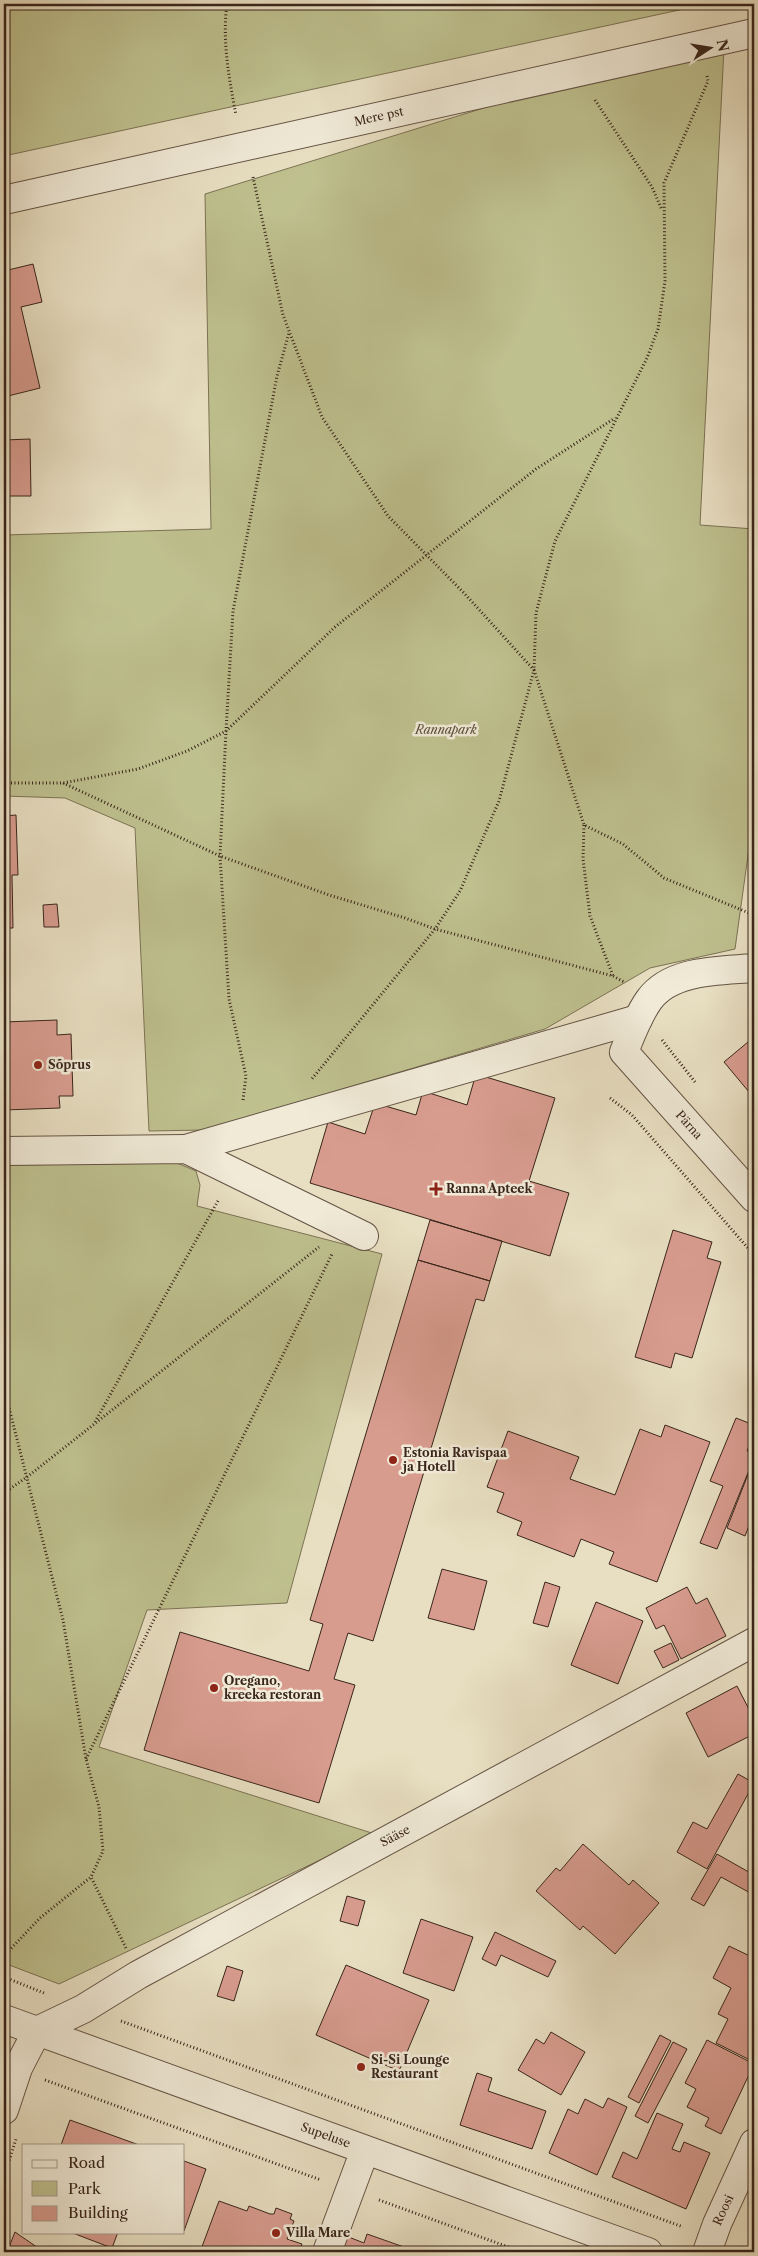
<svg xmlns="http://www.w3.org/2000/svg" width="758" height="2256" viewBox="0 0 758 2256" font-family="'Libre Caslon Text',serif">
	<rect width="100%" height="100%" fill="#e8dfc2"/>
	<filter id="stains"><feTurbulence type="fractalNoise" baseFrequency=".004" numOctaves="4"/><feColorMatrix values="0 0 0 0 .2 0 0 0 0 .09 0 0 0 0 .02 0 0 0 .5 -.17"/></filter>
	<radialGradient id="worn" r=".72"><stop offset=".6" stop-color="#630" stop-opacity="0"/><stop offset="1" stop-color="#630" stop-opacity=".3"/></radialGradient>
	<path fill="#bec08e" stroke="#7c7254" d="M 4,4 L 707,4 L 4,156 Z
		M 724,48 L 700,525 L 754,529 L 754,812 L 735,949 L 650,968 L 545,1029 L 204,1130 L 149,1131 L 135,828 L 65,798 L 4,796 L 4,535 L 211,529 L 205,194 L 581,78 Z
		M 177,1163 L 196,1171 L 200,1185 L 197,1206 L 382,1254 L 287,1603 L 147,1610 L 99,1747 L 375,1834 L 59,1984 L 4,1963 L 4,1165 Z"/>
	<path fill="#d89c8f" stroke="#39251b" d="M 33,264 L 42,302 L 21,307 L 40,388 L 4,397 L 4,271 Z
		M 30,439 L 31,496 L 4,496 L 4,440 Z
		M 16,815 L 18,875 L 12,875 L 13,928 L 4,928 L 4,816 Z
		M 57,904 L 59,927 L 44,927 L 43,905 Z
		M 57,1020 L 57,1035 L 71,1034 L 73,1096 L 59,1096 L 60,1108 L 4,1110 L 4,1022 Z
		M 754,1037 L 754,1098 L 724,1062 Z
		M 476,1074 L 555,1098 L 529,1181 L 569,1193 L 550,1256 L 310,1183 L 328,1122 L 365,1134 L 375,1103 L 416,1115 L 423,1091 L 467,1105 Z
		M 430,1220 L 502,1241 L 490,1281 L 418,1260 Z
		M 673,1230 L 712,1242 L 707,1258 L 721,1262 L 692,1358 L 675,1353 L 671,1368 L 635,1357 Z
		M 418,1260 L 490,1281 L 484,1301 L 476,1299 L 373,1641 L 348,1633 L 334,1679 L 355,1685 L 319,1803 L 144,1750 L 180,1632 L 309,1671 L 323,1624 L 310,1620 Z
		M 736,1418 L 754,1425 L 754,1434 L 747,1451 L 754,1454 L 754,1458 L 717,1549 L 700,1543 L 723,1486 L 710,1481 Z
		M 665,1425 L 710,1442 L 657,1582 L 609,1564 L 614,1552 L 581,1539 L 574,1557 L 517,1535 L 522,1522 L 497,1512 L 504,1493 L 487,1487 L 508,1431 L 579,1457 L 570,1479 L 615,1495 L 640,1429 L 661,1437 Z
		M 754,1459 L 754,1513 L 745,1536 L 727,1528 Z
		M 442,1569 L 487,1581 L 474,1630 L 428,1618 Z
		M 545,1582 L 560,1587 L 548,1627 L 533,1623 Z
		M 687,1587 L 696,1604 L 707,1598 L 726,1636 L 681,1659 L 664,1625 L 656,1629 L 646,1608 Z
		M 596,1602 L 643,1621 L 618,1684 L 571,1665 Z
		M 671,1643 L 679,1660 L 663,1668 L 654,1651 Z
		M 737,1686 L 754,1719 L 754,1740 L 752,1735 L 708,1757 L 686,1713 Z
		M 738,1774 L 754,1783 L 707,1869 L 677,1852 L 693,1822 L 707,1829 Z
		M 754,1787 L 754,1800 L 749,1797 Z
		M 583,1844 L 629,1885 L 633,1880 L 659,1903 L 615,1954 L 583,1926 L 580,1930 L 536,1891 L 556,1868 L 560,1871 Z
		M 717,1854 L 754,1875 L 754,1895 L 721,1877 L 704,1906 L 691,1899 Z
		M 347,1896 L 365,1901 L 358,1926 L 340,1921 Z
		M 421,1919 L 473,1937 L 454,1991 L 403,1973 Z
		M 495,1932 L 556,1961 L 548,1977 L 501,1955 L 496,1966 L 482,1959 Z
		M 729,1946 L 754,1958 L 754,2062 L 716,2043 L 728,2019 L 718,2014 L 731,1988 L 713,1978 Z
		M 346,1965 L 429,2000 L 399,2071 L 316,2035 Z
		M 227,1966 L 243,1971 L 234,2001 L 217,1996 Z
		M 551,2032 L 585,2052 L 561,2095 L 518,2070 L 536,2039 L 544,2044 Z
		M 660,2035 L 671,2041 L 639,2103 L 628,2097 Z
		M 707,2040 L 754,2064 L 721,2134 L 705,2126 L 709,2118 L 687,2107 L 696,2089 L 685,2083 Z
		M 673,2042 L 687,2049 L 648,2123 L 635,2116 Z
		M 477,2073 L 492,2078 L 488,2091 L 546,2111 L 532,2149 L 460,2125 Z
		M 608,2098 L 627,2107 L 597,2175 L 549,2153 L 568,2109 L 578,2114 L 585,2099 L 603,2108 Z
		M 657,2113 L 683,2124 L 672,2149 L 680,2152 L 684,2142 L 710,2153 L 686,2209 L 612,2177 L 623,2152 L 637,2159 Z
		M 70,2120 L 139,2145 L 61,2145 Z
		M 184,2161 L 206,2169 L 184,2231 Z
		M 219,2201 L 247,2211 L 249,2206 L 270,2214 L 274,2214 L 276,2208 L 292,2214 L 290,2219 L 294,2221 L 287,2239 L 302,2244 L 299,2252 L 200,2252 Z
		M 15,2232 L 44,2252 L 7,2252 Z
		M 70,2232 L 118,2232 L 112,2248 Z
		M 341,2234 L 364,2243 L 367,2234 L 404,2247 L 402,2252 L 334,2252 Z"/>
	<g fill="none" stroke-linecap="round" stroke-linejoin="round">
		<defs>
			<g id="minor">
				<path id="s1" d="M 4,200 L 754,33"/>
				<path id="s2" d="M 754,968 C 721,971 671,969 649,1000 C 638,1015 631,1035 624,1052 L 754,1198"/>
				<path d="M 186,1149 L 638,1019"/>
				<path d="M 4,1151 L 186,1149 L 364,1236"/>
				<path id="s3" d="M 4,2019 L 648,2252"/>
				<path id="s4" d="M 37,2031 L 83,2009 L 138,1975 L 754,1642"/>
				<path d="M 4,2110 L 18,2068 L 37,2031"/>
				<path d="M 327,2252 L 365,2150"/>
				<path id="s5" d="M 707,2252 L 717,2224 L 754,2143"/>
			</g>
		</defs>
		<use href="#minor" stroke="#655445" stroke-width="30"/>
		<path stroke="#39251b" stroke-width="3" stroke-dasharray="1 2.5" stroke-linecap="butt" d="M 227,4 C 222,40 229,79 236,115
			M 4,15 L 12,4
			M 707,76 L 708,81 L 664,183 L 665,281 L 658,329 L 647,358 L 555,541 L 536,613 L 534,670 L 584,825 L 623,844 L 664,878 L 754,915
			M 595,100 L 652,187 L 662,210
			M 253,177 L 283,315 L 322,417 L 388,516 L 464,593 L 534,670 L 499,801 L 460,891 L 435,929 L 311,1080
			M 4,783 L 63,783 L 138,769 L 187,751 L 226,731 L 335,627 L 536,469 L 615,418
			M 63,783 L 220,856 L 329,895 L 405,918 L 435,929 L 613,976 L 624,982
			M 584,825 L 583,859 L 590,916 L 613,976
			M 662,1040 L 695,1082
			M 610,1098 L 632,1115 L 754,1255
			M 243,1100 L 246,1076 L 229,999 L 220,856 L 226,731 L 233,611 L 277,376 L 289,333
			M 4,1388 L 63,1620 L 86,1759 L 99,1807 L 103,1851 L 91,1877 L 126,1948
			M 95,1422 L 219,1199
			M 4,1493 L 27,1477 L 319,1247
			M 86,1759 L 332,1254
			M 4,1956 L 40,1918 L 91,1877
			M 4,1977 L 44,1993
			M 121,2021 L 683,2227
			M 45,2080 L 321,2180
			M 4,2177 L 16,2139
			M 379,2200 L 522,2252
			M 741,2247 L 754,2252"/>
		<use href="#minor" stroke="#f0ead7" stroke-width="28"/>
	</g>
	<g fill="#8f2418" stroke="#f0ead7" stroke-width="2">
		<circle cx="38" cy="1065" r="5"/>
		<path d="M433.5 1181.5h5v5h5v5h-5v5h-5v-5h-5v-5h5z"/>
		<circle cx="393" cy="1460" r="5"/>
		<circle cx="214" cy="1688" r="5"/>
		<circle cx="361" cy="2067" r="5"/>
		<circle cx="276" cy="2233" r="5"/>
	</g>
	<g text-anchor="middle" stroke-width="5" stroke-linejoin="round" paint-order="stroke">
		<g font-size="12" fill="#39251b" stroke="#f0ead7">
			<text dy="4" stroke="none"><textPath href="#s1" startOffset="384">Mere pst</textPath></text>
			<text dy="4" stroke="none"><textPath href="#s2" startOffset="269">Pärna</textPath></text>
			<text dy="4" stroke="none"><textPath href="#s4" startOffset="408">Sääse</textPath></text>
			<text dy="4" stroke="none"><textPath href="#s3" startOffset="342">Supeluse</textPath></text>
			<text dy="4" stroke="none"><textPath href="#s5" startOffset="45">Roosi</textPath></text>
		</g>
		<g font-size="12" font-style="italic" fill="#5a4c38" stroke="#f0ead7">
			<text x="446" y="734">Rannapark</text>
		</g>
		<g font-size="12" font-weight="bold" fill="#39251b" stroke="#f0ead7" text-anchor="start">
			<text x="48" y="1069">Sõprus</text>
			<text x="446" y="1193">Ranna Apteek</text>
			<text x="403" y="1457">Estonia Ravispaa<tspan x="403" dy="14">ja Hotell</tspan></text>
			<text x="224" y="1685">Oregano,<tspan x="224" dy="14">kreeka restoran</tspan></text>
			<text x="371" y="2064">Si-Si Lounge<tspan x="371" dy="14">Restaurant</tspan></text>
			<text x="286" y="2237">Villa Mare</text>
		</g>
	</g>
	<rect width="758" height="2256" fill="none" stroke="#e8dfc2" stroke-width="20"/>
	<rect x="5" y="5" width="748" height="2246" fill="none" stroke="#39251b" stroke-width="2.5"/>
	<rect x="10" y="10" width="738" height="2236" fill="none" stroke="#39251b"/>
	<rect x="22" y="2144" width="162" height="90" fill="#f0ead7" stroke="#a79b8c"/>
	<rect x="32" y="2160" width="25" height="8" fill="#f0ead7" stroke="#a79b8c"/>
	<text x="68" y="2168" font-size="15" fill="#39251b">Road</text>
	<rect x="32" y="2181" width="25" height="15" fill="#bec08e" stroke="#a79b8c"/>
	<text x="68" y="2194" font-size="15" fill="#39251b">Park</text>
	<rect x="32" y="2206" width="25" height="15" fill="#d89c8f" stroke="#a79b8c"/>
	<text x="68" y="2218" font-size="15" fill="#39251b">Building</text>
	<g transform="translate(710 48) rotate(78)" stroke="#f0ead7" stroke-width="4" paint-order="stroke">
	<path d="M0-4L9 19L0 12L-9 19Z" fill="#39251b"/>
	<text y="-8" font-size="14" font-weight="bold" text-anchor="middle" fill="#39251b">N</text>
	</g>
	<rect width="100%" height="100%" filter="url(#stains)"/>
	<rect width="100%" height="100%" fill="url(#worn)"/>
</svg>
